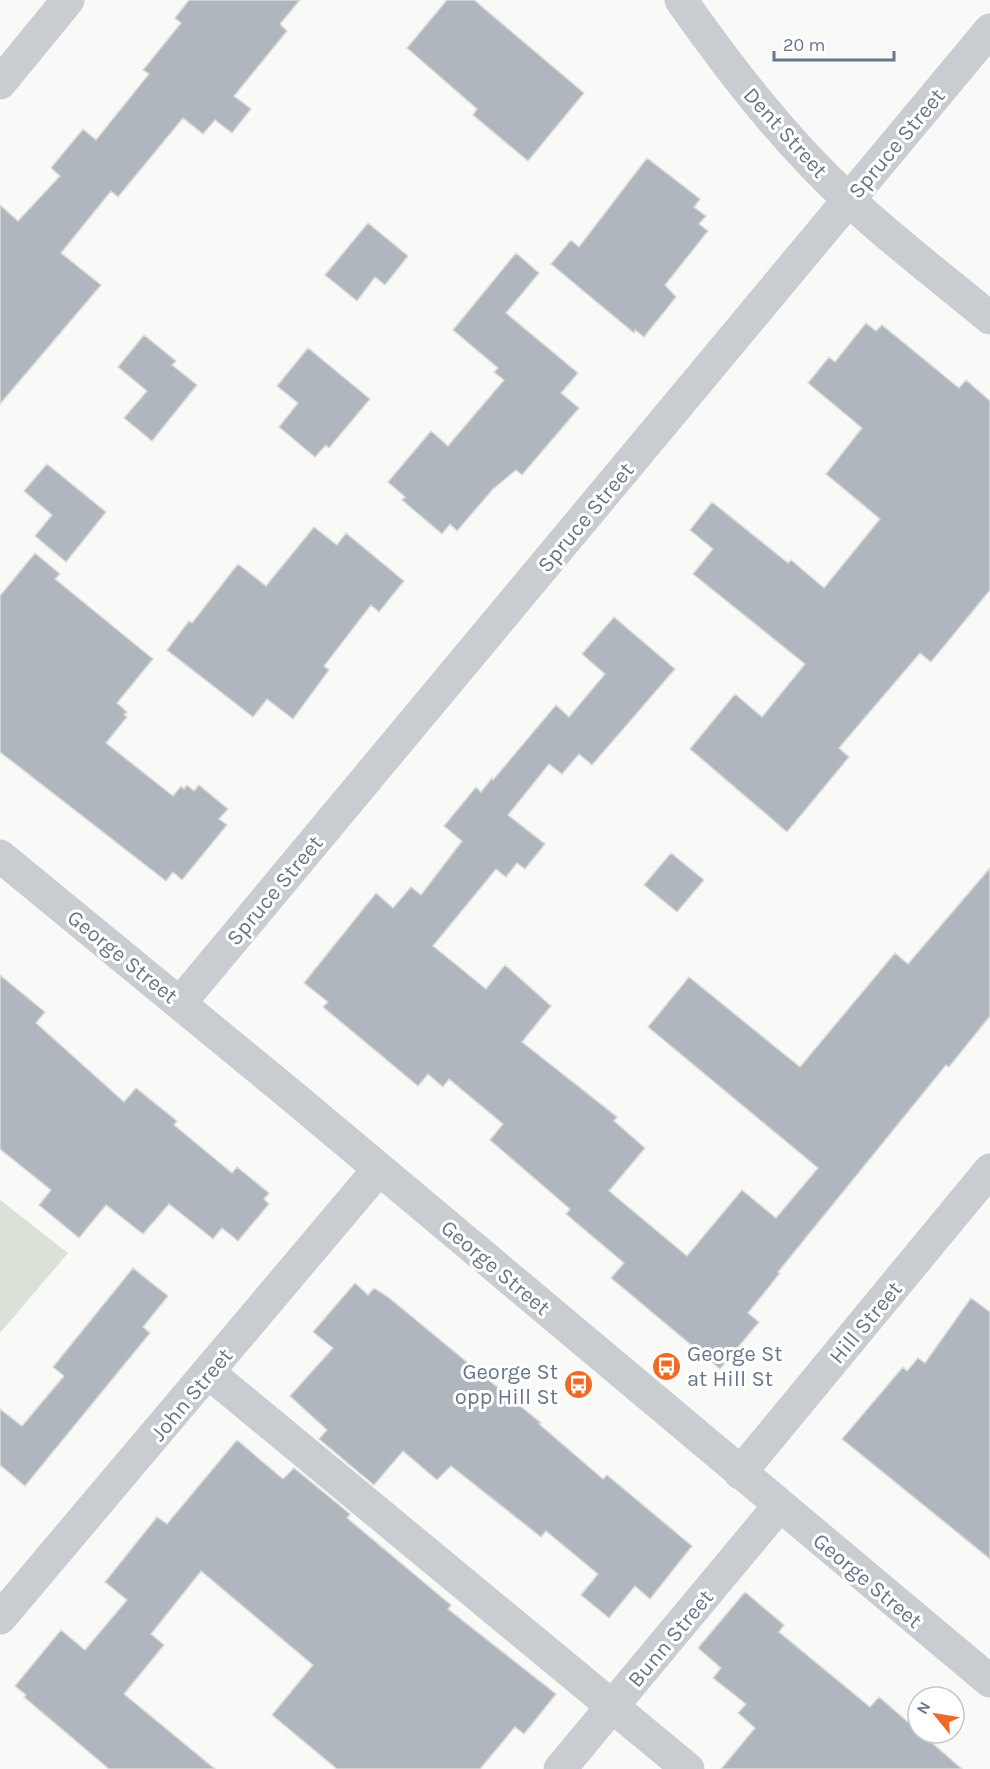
<svg xmlns="http://www.w3.org/2000/svg" width="990" height="1769" viewBox="0 0 990 1769" font-family="Karla,sans-serif">
	<rect width="100%" height="100%" fill="#f9f9f7"/>
	<path fill="#dae2d8" d="M 0,1200 L 68,1253 L 0,1333 Z"/>
	<path fill="#b0b6be" stroke="#dbdbd9" stroke-width="1.5" d="M 189,0 L 300,0 L 280,24 L 287,31 L 234,96 L 251,109 L 232,133 L 215,120 L 203,134 L 183,118 L 118,197 L 111,191 L 61,253 L 101,285 L 0,404 L 0,205 L 18,221 L 60,176 L 51,168 L 83,129 L 96,140 L 149,74 L 143,70 L 181,23 L 175,18 Z
		M 447,0 L 474,0 L 584,93 L 528,161 L 473,115 L 477,109 L 407,48 Z
		M 647,158 L 700,199 L 694,207 L 706,216 L 699,224 L 708,231 L 665,285 L 676,297 L 644,337 L 635,330 L 634,333 L 551,264 L 571,240 L 579,247 Z
		M 368,223 L 408,256 L 385,285 L 375,277 L 357,301 L 325,275 Z
		M 516,253 L 539,273 L 506,313 L 578,373 L 561,393 L 579,408 L 522,475 L 516,470 L 493,489 L 457,531 L 450,524 L 442,534 L 402,500 L 405,497 L 388,482 L 431,431 L 448,446 L 504,380 L 494,372 L 498,368 L 453,330 Z
		M 866,323 L 876,331 L 882,325 L 959,388 L 966,380 L 990,401 L 990,590 L 931,662 L 920,653 L 839,748 L 849,757 L 787,832 L 690,749 L 735,694 L 762,717 L 805,664 L 693,574 L 713,549 L 690,530 L 712,502 L 788,563 L 791,560 L 824,588 L 880,519 L 826,474 L 862,428 L 808,383 L 829,357 L 835,362 Z
		M 144,335 L 176,361 L 172,365 L 197,385 L 152,441 L 124,418 L 147,391 L 118,367 Z
		M 308,348 L 370,399 L 329,448 L 326,445 L 315,457 L 279,427 L 298,403 L 277,386 Z
		M 47,464 L 106,512 L 66,562 L 35,536 L 52,515 L 24,491 Z
		M 314,527 L 337,545 L 346,533 L 404,581 L 379,612 L 371,605 L 324,666 L 329,670 L 293,719 L 267,699 L 253,717 L 167,650 L 189,621 L 192,623 L 238,564 L 266,586 Z
		M 35,553 L 60,574 L 55,579 L 153,659 L 117,703 L 127,712 L 124,715 L 127,717 L 106,743 L 173,796 L 181,786 L 184,789 L 187,785 L 194,791 L 199,785 L 228,809 L 219,819 L 227,825 L 182,880 L 173,872 L 166,881 L 0,752 L 0,596 Z
		M 614,617 L 675,669 L 592,765 L 579,754 L 562,774 L 549,764 L 508,815 L 545,844 L 525,869 L 517,863 L 506,877 L 496,869 L 433,946 L 486,989 L 505,965 L 551,1006 L 522,1042 L 617,1117 L 614,1121 L 645,1148 L 609,1191 L 687,1256 L 742,1190 L 776,1218 L 818,1168 L 648,1027 L 689,977 L 800,1067 L 895,953 L 908,964 L 990,868 L 990,1016 L 949,1067 L 946,1065 L 778,1272 L 780,1273 L 748,1313 L 759,1322 L 720,1369 L 611,1278 L 624,1263 L 566,1214 L 570,1209 L 490,1140 L 503,1124 L 449,1079 L 443,1087 L 428,1074 L 418,1086 L 323,1007 L 328,1002 L 304,983 L 376,893 L 393,908 L 411,887 L 421,895 L 462,841 L 444,826 L 476,787 L 481,792 L 492,778 L 493,780 L 556,705 L 569,717 L 605,674 L 582,654 Z
		M 671,853 L 704,880 L 677,912 L 644,885 Z
		M 0,975 L 45,1012 L 36,1023 L 124,1102 L 136,1088 L 177,1121 L 174,1125 L 232,1173 L 237,1167 L 269,1193 L 264,1199 L 269,1204 L 238,1241 L 222,1228 L 213,1239 L 169,1204 L 143,1234 L 106,1205 L 79,1238 L 39,1205 L 51,1190 L 0,1149 Z
		M 133,1268 L 168,1296 L 143,1327 L 150,1333 L 25,1486 L 0,1465 L 0,1409 L 22,1426 L 64,1376 L 53,1367 Z
		M 355,1283 L 368,1295 L 374,1288 L 388,1297 L 541,1423 L 539,1424 L 603,1479 L 607,1475 L 692,1546 L 650,1599 L 635,1586 L 609,1618 L 581,1595 L 598,1574 L 546,1531 L 541,1537 L 451,1466 L 437,1480 L 403,1451 L 374,1485 L 319,1439 L 327,1430 L 290,1396 L 333,1348 L 313,1332 Z
		M 971,1298 L 990,1312 L 990,1559 L 842,1439 L 903,1367 L 907,1371 L 918,1358 L 925,1363 Z
		M 237,1440 L 283,1479 L 294,1468 L 350,1514 L 347,1518 L 451,1605 L 448,1609 L 556,1694 L 524,1734 L 515,1727 L 480,1769 L 337,1769 L 272,1715 L 313,1665 L 201,1571 L 151,1634 L 164,1645 L 124,1694 L 215,1769 L 109,1769 L 24,1697 L 26,1695 L 15,1686 L 61,1630 L 85,1650 L 127,1600 L 105,1582 L 157,1517 L 167,1524 Z
		M 745,1592 L 784,1625 L 779,1632 L 870,1707 L 879,1697 L 962,1769 L 721,1769 L 755,1728 L 738,1713 L 746,1704 L 713,1678 L 721,1668 L 698,1648 Z"/>
	<g fill="none" stroke-linecap="round" stroke-linejoin="round">
		<path stroke="#c9ccd0" stroke-width="33" d="M 681,0 C 731,71 785,141 849,200 C 894,242 943,279 990,318
			M 0,83 L 68,0
			M 0,856 L 291,1095 L 990,1681
			M 180,1003 L 990,30
			M 209,1373 L 688,1769
			M 740,1473 L 990,1170
			M 0,1618 L 379,1169
			M 560,1769 L 779,1506"/>
	</g>
	<defs>
		<symbol id="bus-disc" viewBox="-11 -11 22 22"><circle r="9.5" fill="#ed6b24" stroke="#fff"/><path d="M-5-6H5V4H4V6H2V4H-2V6H-4V4H-5ZM-3.5-4V0h7V-4ZM-3.5 1.2v1.5H-2V1.2ZM2 1.2v1.5H3.5V1.2Z" fill="#fff"/></symbol>
	</defs>
	<g fill-rule="evenodd">
		<use href="#bus-disc" x="650" y="1350" width="33" height="33"/>
		<use href="#bus-disc" x="562" y="1368" width="33" height="33"/>
	</g>
	<g text-anchor="middle" stroke-width="6" stroke-linejoin="round" paint-order="stroke">
		<g font-size="22" fill="#67768a" stroke="#fff">
			<text transform="translate(786 132) rotate(48)" y="8">Dent Street</text>
			<text transform="translate(896 143) rotate(-50)" y="8">Spruce Street</text>
			<text transform="translate(585 517) rotate(-50)" y="8">Spruce Street</text>
			<text transform="translate(274 890) rotate(-50)" y="8">Spruce Street</text>
			<text transform="translate(123 956) rotate(39)" y="8">George Street</text>
			<text transform="translate(496 1267) rotate(40)" y="8">George Street</text>
			<text transform="translate(865 1322) rotate(-50)" y="8">Hill Street</text>
			<text transform="translate(191 1394) rotate(-50)" y="8">John Street</text>
			<text transform="translate(868 1580) rotate(40)" y="8">George Street</text>
			<text transform="translate(670 1638) rotate(-50)" y="8">Bunn Street</text>
		</g>
		<g font-size="22" fill="#67768a" stroke="#fff" text-anchor="start">
			<text x="687" y="1361">George St<tspan x="687" dy="25">at Hill St</tspan></text>
			<text x="558" y="1379" text-anchor="end">George St<tspan x="558" dy="25">opp Hill St</tspan></text>
		</g>
	</g>
	<g transform="translate(936 1715) rotate(300)"><circle r="28" fill="#ffffff" stroke="#c2c8d0" stroke-width="1.5"/>
	<path d="M0-4.5L10 22L0 15L-10 22Z" fill="#ed6b24"/>
	<text y="-9" font-size="16" font-weight="bold" text-anchor="middle" fill="#67768a">N</text>
	</g>
	<path d="M774 51v9h120v-9" fill="none" stroke="#67768a" stroke-width="3"/>
	<text x="783" y="51" font-size="18" fill="#67768a" stroke="#ffffff" stroke-width="4.5" paint-order="stroke">20 m</text>
</svg>
